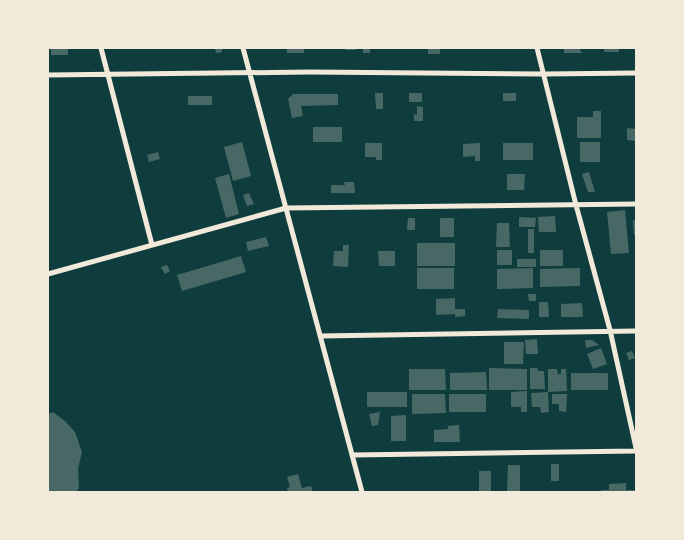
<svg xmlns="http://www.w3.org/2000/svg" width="684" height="540" viewBox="0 0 684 540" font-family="'PT Serif',serif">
	<rect width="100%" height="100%" fill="#0f3d3e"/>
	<path fill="#486865" d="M 51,48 L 68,48 L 68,55 L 51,55 Z
		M 215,48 L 222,48 L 222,52 L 216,53 Z
		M 287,48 L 304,48 L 304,53 L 287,53 Z
		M 345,48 L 357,48 L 356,50 L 345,50 Z
		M 363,48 L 370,48 L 370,53 L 363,53 Z
		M 428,48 L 440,48 L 440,54 L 428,54 Z
		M 564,48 L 579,48 L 582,53 L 564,53 Z
		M 604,48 L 619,48 L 619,52 L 604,52 Z
		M 375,93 L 383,93 L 383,109 L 376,109 Z
		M 409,93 L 422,93 L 422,102 L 409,102 Z
		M 503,93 L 516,93 L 516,101 L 503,101 Z
		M 293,94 L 338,94 L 338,105 L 301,106 L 303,116 L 292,118 L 288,99 Z
		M 188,96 L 212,96 L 212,105 L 188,105 Z
		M 417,106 L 423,107 L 423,121 L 414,121 L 414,114 L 417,115 Z
		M 593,111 L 601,111 L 601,138 L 577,138 L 577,117 L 593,117 Z
		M 313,127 L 342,127 L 342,142 L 313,142 Z
		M 627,128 L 636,129 L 636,141 L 627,140 Z
		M 242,142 L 251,176 L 233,181 L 224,147 Z
		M 580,142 L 600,142 L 600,162 L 580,162 Z
		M 365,143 L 382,143 L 382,160 L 376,160 L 376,157 L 365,157 Z
		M 480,143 L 480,161 L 475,161 L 475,156 L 463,157 L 463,144 Z
		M 503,143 L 533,143 L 533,160 L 503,160 Z
		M 158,152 L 160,159 L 149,162 L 147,155 Z
		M 589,172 L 595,192 L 588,192 L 582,174 Z
		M 229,174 L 239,214 L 226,218 L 215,178 Z
		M 507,174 L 525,174 L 524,190 L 507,190 Z
		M 344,182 L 354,182 L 355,193 L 331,193 L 331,185 L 345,185 Z
		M 249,193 L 254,204 L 247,206 L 243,195 Z
		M 625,210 L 629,253 L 611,254 L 607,212 Z
		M 555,216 L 556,232 L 539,232 L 538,217 Z
		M 519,217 L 536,218 L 535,227 L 519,227 Z
		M 408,218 L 415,218 L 415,230 L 407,230 Z
		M 440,218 L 454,218 L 454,237 L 440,237 Z
		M 633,220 L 636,220 L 636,235 L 634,235 Z
		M 497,223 L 509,223 L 510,247 L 496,247 Z
		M 528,229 L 534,229 L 534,253 L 528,253 Z
		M 266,237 L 269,246 L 248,251 L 246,242 Z
		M 417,243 L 455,243 L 455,266 L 417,266 Z
		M 343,245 L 349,245 L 348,267 L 333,266 L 334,251 L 343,251 Z
		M 497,250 L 512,250 L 512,265 L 497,265 Z
		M 540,250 L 563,250 L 563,266 L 540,266 Z
		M 378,251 L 395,251 L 395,266 L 379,266 Z
		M 241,256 L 246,272 L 182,291 L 177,275 Z
		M 517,259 L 536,259 L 536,267 L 517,267 Z
		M 167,265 L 170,271 L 165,274 L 161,267 Z
		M 417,268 L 454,268 L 454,289 L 417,289 Z
		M 533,268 L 533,288 L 497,289 L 497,269 Z
		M 580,268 L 580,286 L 540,287 L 540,269 Z
		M 528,294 L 536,294 L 536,301 L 529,301 Z
		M 455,298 L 455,309 L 465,309 L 465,316 L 455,317 L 455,314 L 436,315 L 436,299 Z
		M 539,302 L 548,302 L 549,317 L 539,317 Z
		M 582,303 L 583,317 L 561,317 L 561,304 Z
		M 498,309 L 529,310 L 529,319 L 497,318 Z
		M 537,339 L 538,354 L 526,354 L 525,340 Z
		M 585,340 L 592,340 L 599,345 L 586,348 Z
		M 504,342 L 524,342 L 523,364 L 504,364 Z
		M 601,348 L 607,364 L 593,369 L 587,354 Z
		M 632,351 L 635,358 L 629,360 L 626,353 Z
		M 489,368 L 527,369 L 527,390 L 489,390 Z
		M 530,368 L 537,368 L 538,371 L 544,371 L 545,389 L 530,389 Z
		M 409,369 L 445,369 L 446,390 L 409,390 Z
		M 548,369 L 557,369 L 558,374 L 561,374 L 561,369 L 566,369 L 567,391 L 548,392 L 549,412 L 541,413 L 540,407 L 532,407 L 531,393 L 548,392 Z
		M 486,372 L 487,390 L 450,390 L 450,373 Z
		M 571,373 L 608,373 L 608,390 L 571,390 Z
		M 527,391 L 527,412 L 521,412 L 521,407 L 511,407 L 511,392 Z
		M 367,392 L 407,392 L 407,407 L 367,407 Z
		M 412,394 L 445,394 L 446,413 L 412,414 Z
		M 449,394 L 486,394 L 486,412 L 449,412 Z
		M 552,394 L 567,394 L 566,412 L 559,411 L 559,404 L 552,404 Z
		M 53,412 L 65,421 L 75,432 L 82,452 L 78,469 L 79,488 L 76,492 L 48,492 L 48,414 Z
		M 380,412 L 378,425 L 372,426 L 369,414 Z
		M 406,415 L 406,441 L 391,441 L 391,416 Z
		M 459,425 L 460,442 L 434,442 L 434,430 L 448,429 L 448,426 Z
		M 551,464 L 559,464 L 559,481 L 551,481 Z
		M 508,465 L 520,465 L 520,492 L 507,492 Z
		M 479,471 L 491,471 L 491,491 L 479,491 Z
		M 298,474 L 302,488 L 311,486 L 313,492 L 288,492 L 287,488 L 290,487 L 287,477 Z
		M 626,483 L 626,490 L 635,490 L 635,492 L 601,492 L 601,490 L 609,490 L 609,484 Z"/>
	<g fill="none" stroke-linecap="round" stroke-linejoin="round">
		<path stroke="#f1e9da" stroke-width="5" d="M 101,48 L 152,245
			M 243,48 L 362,492
			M 537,48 L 576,205 L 610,330 L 636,448
			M 48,75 L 310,72 L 545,74 L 636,73
			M 48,274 L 286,208 L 636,204
			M 320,336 L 636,331
			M 353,455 L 636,451"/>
	</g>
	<rect width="684" height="540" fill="none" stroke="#f1e9da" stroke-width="98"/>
</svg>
